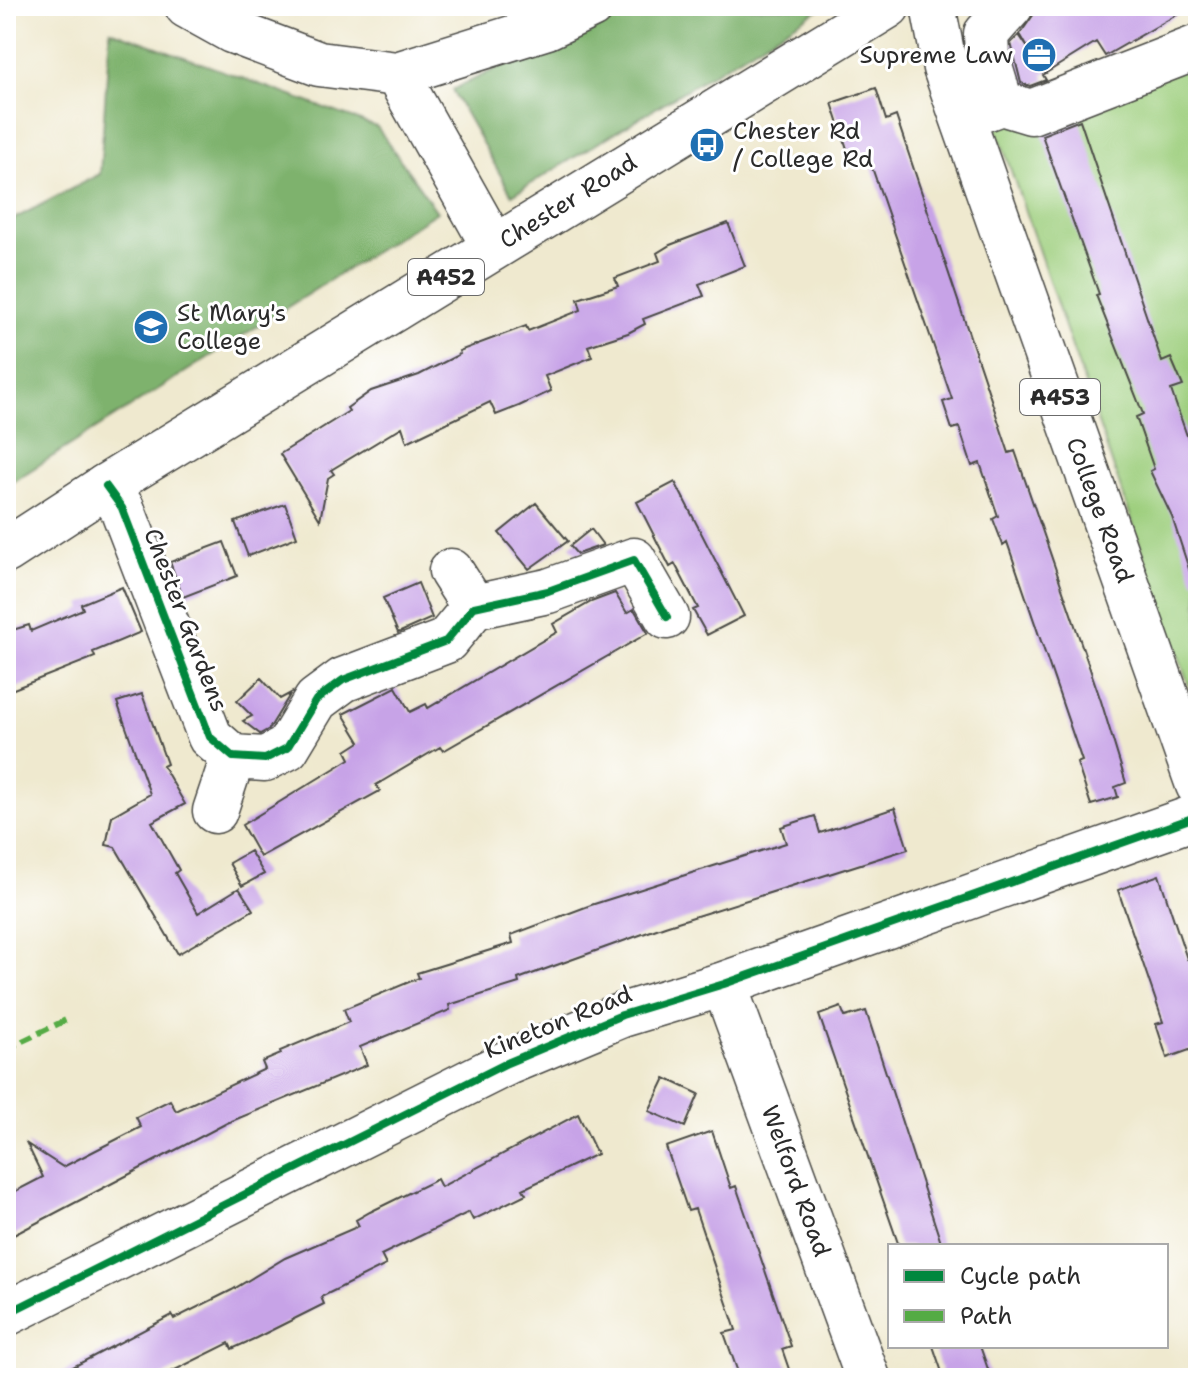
<svg xmlns="http://www.w3.org/2000/svg" width="1204" height="1384" viewBox="0 0 1204 1384" font-family="'Shantell Sans',sans-serif">
	<rect width="100%" height="100%" fill="#fff"/>
	<filter id="ink" filterUnits="userSpaceOnUse"><feTurbulence type="fractalNoise" baseFrequency=".0125" numOctaves="2"/><feDisplacementMap in="SourceGraphic" scale="16" xChannelSelector="R" yChannelSelector="G"/><feConvolveMatrix kernelMatrix="1 2 1 2 8 2 1 2 1" color-interpolation-filters="sRGB"/></filter>
	<filter id="wash" filterUnits="userSpaceOnUse"><feTurbulence type="fractalNoise" baseFrequency=".006" numOctaves="4" result="noise"/><feDisplacementMap in="SourceGraphic" scale="32" xChannelSelector="R" yChannelSelector="G"/><feGaussianBlur stdDeviation="1.8" result="paint"/><feColorMatrix in="noise" values="0 0 0 0 0 0 0 0 0 0 0 0 0 0 0 0 0 1.4 0 .05"/><feComposite in="paint" operator="in"/></filter>
	<g filter="url(#wash)">
		<rect width="100%" height="100%" fill="#efe9cf"/>
		<path fill="#9ecf7e" stroke="#647d54" stroke-width="2" d="M 1198,51 L 1198,712 L 996,127 Z"/>
		<path fill="#7eb26d" stroke="#546e4c" stroke-width="2" d="M 626,6 L 821,8 L 512,195 L 452,90 Z
			M 110,30 L 377,127 L 437,212 L 6,486 L 6,223 L 100,174 Z"/>
		<g id="blocks">
			<path fill="#c7a3e7" d="M 1047,6 L 1192,6 L 1105,56 L 1096,42 L 1043,75 L 1046,80 L 1030,86 L 1021,83 L 1011,43 L 1019,35 L 1028,48 L 1020,34 L 1034,14 Z
				M 876,88 L 886,120 L 896,116 L 1009,453 L 1015,451 L 1101,701 L 1126,783 L 1115,787 L 1118,797 L 1091,805 L 1077,763 L 1082,761 L 1007,542 L 1003,545 L 993,519 L 998,516 L 980,463 L 972,466 L 959,427 L 952,429 L 943,402 L 952,399 L 868,156 L 851,161 L 832,103 Z
				M 1080,120 L 1162,362 L 1171,358 L 1183,386 L 1171,390 L 1192,450 L 1198,447 L 1198,580 L 1193,581 L 1172,517 L 1150,471 L 1154,469 L 1136,417 L 1143,414 L 1096,295 L 1099,294 L 1042,135 Z
				M 728,223 L 745,266 L 699,284 L 704,296 L 643,319 L 645,324 L 628,333 L 588,346 L 592,357 L 545,376 L 551,391 L 519,406 L 496,415 L 490,402 L 407,442 L 402,427 L 331,470 L 334,474 L 328,478 L 320,520 L 280,454 L 349,411 L 347,408 L 371,391 L 419,375 L 460,354 L 459,351 L 526,326 L 528,331 L 581,310 L 578,299 L 618,286 L 615,278 L 660,261 L 657,253 L 670,245 Z
				M 675,482 L 744,616 L 707,635 L 693,610 L 698,608 L 675,564 L 670,567 L 637,502 Z
				M 536,503 L 568,541 L 529,569 L 499,533 Z
				M 285,504 L 297,537 L 248,556 L 235,522 Z
				M 591,529 L 603,545 L 577,554 L 570,546 Z
				M 224,542 L 237,576 L 183,597 L 170,562 Z
				M 418,583 L 432,618 L 398,633 L 383,598 Z
				M 122,587 L 141,632 L 93,652 L 95,657 L 6,692 L 6,632 L 29,625 L 31,631 L 83,609 L 81,604 Z
				M 615,593 L 627,613 L 634,609 L 648,633 L 443,751 L 440,747 L 376,785 L 380,791 L 260,857 L 242,825 L 350,759 L 346,751 L 360,742 L 343,714 L 396,687 L 410,712 L 426,704 L 428,708 L 557,632 L 553,624 L 591,602 Z
				M 261,678 L 280,699 L 291,693 L 269,729 L 260,734 L 243,721 L 252,716 L 237,701 Z
				M 142,694 L 167,764 L 163,766 L 185,804 L 152,822 L 179,870 L 175,873 L 198,913 L 239,888 L 253,910 L 178,954 L 115,847 L 106,845 L 112,816 L 150,794 L 117,702 Z
				M 895,808 L 908,849 L 665,926 L 518,979 L 519,983 L 449,1005 L 450,1010 L 360,1047 L 367,1065 L 227,1123 L 6,1239 L 6,1196 L 43,1177 L 27,1144 L 63,1167 L 141,1127 L 136,1117 L 170,1100 L 176,1111 L 265,1069 L 262,1062 L 281,1054 L 280,1051 L 349,1022 L 344,1009 L 419,978 L 417,973 L 513,943 L 511,935 L 591,905 L 786,843 L 781,827 L 815,816 L 820,833 Z
				M 250,851 L 264,874 L 242,886 L 229,863 Z
				M 1159,875 L 1187,959 L 1193,957 L 1198,974 L 1198,1047 L 1167,1058 L 1156,1024 L 1163,1022 L 1118,890 Z
				M 841,1007 L 845,1017 L 866,1011 L 942,1246 L 899,1246 L 819,1015 Z
				M 665,1078 L 699,1094 L 685,1127 L 649,1111 Z
				M 578,1114 L 597,1154 L 523,1189 L 526,1194 L 473,1220 L 469,1212 L 381,1255 L 386,1265 L 321,1297 L 324,1304 L 256,1338 L 232,1349 L 229,1343 L 159,1378 L 52,1378 L 172,1315 L 174,1319 L 232,1290 L 285,1258 L 359,1226 L 356,1220 L 370,1212 L 437,1179 L 441,1187 Z
				M 712,1131 L 731,1188 L 736,1186 L 791,1346 L 782,1349 L 792,1378 L 740,1378 L 724,1333 L 736,1330 L 695,1209 L 688,1211 L 666,1147 Z
				M 933,1346 L 980,1346 L 991,1378 L 944,1378 Z"/>
		</g>
	</g>
	<g filter="url(#ink)">
		<use href="#blocks" fill-opacity="0" stroke="#484844" stroke-width="2"/>
		<g fill="none" stroke-linecap="round" stroke-linejoin="round">
			<defs>
				<path id="minor" d="M 187,6 L 232,31 L 319,64 L 397,74
					M 1001,103 L 1031,112 L 1198,47
					M 974,113 L 1001,103 L 987,57 L 986,34 L 1011,6
					M 494,247 L 397,74 L 547,27 L 591,6
					M 106,486 L 122,508 L 210,737 L 233,757 L 265,759 L 287,748 L 316,700 L 343,680 L 446,641 L 474,607 L 548,591 L 634,560 L 667,617
					M 451,571 L 474,607
					M 215,811 L 233,757
					M 724,984 L 868,1378
					M 6,1314 L 507,1063 L 622,1015 L 724,984 L 1198,816"/>
				<path id="major" d="M 933,6 L 945,68 L 962,117 L 1198,785"/>
				<path id="highway" d="M 6,551 L 106,486 L 888,6"/>
			</defs>
			<use href="#minor" stroke="#484844" stroke-width="47"/>
			<use href="#major" stroke="#484844" stroke-width="47"/>
			<use href="#highway" stroke="#484844" stroke-width="47"/>
			<use href="#minor" stroke="#fff" stroke-width="44"/>
			<use href="#major" stroke="#fff" stroke-width="44"/>
			<use href="#highway" stroke="#fff" stroke-width="44"/>
			<path stroke="#54ab44" stroke-width="6" stroke-dasharray="12 6" stroke-linecap="butt" d="M 6,1049 L 68,1019"/>
			<defs>
				<path id="cycleway" d="M 106,486 L 122,508 L 210,737 L 233,757 L 265,759 L 287,748 L 316,700 L 343,680 L 446,641 L 474,607 L 548,591 L 634,560 L 667,617
					M 6,1314 L 507,1063 L 622,1015 L 724,984 L 1198,816"/>
			</defs>
			<use href="#cycleway" stroke="#fff" stroke-width="13"/>
			<use href="#cycleway" stroke="#00873e" stroke-width="8"/>
		</g>
	</g>
	<defs>
		<symbol id="office-disc" viewBox="-11 -11 22 22"><circle r="9.5" fill="#1f6fb2" stroke="#fff"/><path d="M-6-3h4V-5.5h4V-3h4V5H-6ZM-1-4.5V-3h2v-1.5ZM-6 0V1H6V0Z" fill="#fff"/></symbol>
		<symbol id="bus-disc" viewBox="-11 -11 22 22"><circle r="9.5" fill="#1f6fb2" stroke="#fff"/><path d="M-5-6H5V4H4V6H2V4H-2V6H-4V4H-5ZM-3.5-4V0h7V-4ZM-3.5 1.2v1.5H-2V1.2ZM2 1.2v1.5H3.5V1.2Z" fill="#fff"/></symbol>
		<symbol id="university-disc" viewBox="-11 -11 22 22"><circle r="9.5" fill="#1f6fb2" stroke="#fff"/><path d="M0-5L7-2L0 1L-7-2ZM-4 1L0 2.5L4 1V4Q0 6-4 4Z" fill="#fff"/></symbol>
	</defs>
	<g fill-rule="evenodd">
		<use href="#office-disc" x="1019" y="35" width="40" height="40"/>
		<use href="#bus-disc" x="687" y="125" width="40" height="40"/>
		<use href="#university-disc" x="131" y="307" width="40" height="40"/>
	</g>
	<g text-anchor="middle" stroke-width="6" stroke-linejoin="round" paint-order="stroke">
		<g fill="#fff" stroke="#6b6b6b" stroke-width="2">
			<rect x="408" y="259" width="76" height="36" rx="6"/>
			<rect x="1020" y="379" width="80" height="36" rx="6"/>
		</g>
		<g font-size="22" font-weight="bold" fill="#2b2b2b">
			<text x="446" y="285">A452</text>
			<text x="1060" y="405">A453</text>
		</g>
		<g font-size="24" fill="#2b2b2b" stroke="#fff" text-anchor="start">
			<text x="1013" y="63" text-anchor="end">Supreme Law</text>
			<text x="733" y="139">Chester Rd<tspan x="733" dy="28">/ College Rd</tspan></text>
			<text x="177" y="321">St Mary's<tspan x="177" dy="28">College</tspan></text>
		</g>
		<g font-size="24" fill="#2b2b2b" stroke="#fff">
			<text transform="translate(568 201) rotate(-32)" y="8">Chester Road</text>
			<text transform="translate(1100 510) rotate(70)" y="8">College Road</text>
			<text transform="translate(186 620) rotate(69)" y="8">Chester Gardens</text>
			<text transform="translate(558 1022) rotate(-22)" y="8">Kineton Road</text>
			<text transform="translate(796 1181) rotate(70)" y="8">Welford Road</text>
		</g>
	</g>
	<rect width="1204" height="1384" fill="none" stroke="#fff" stroke-width="32"/>
	<rect x="888" y="1244" width="280" height="104" fill="#ffffff" stroke="#aaaaaa" stroke-width="2"/>
	<rect x="904" y="1270" width="40" height="12" fill="#00873e" stroke="#aaaaaa" stroke-width="2"/>
	<text x="960" y="1284" font-size="24" fill="#2b2b2b">Cycle path</text>
	<rect x="904" y="1310" width="40" height="12" fill="#54ab44" stroke="#aaaaaa" stroke-width="2"/>
	<text x="960" y="1324" font-size="24" fill="#2b2b2b">Path</text>
</svg>
